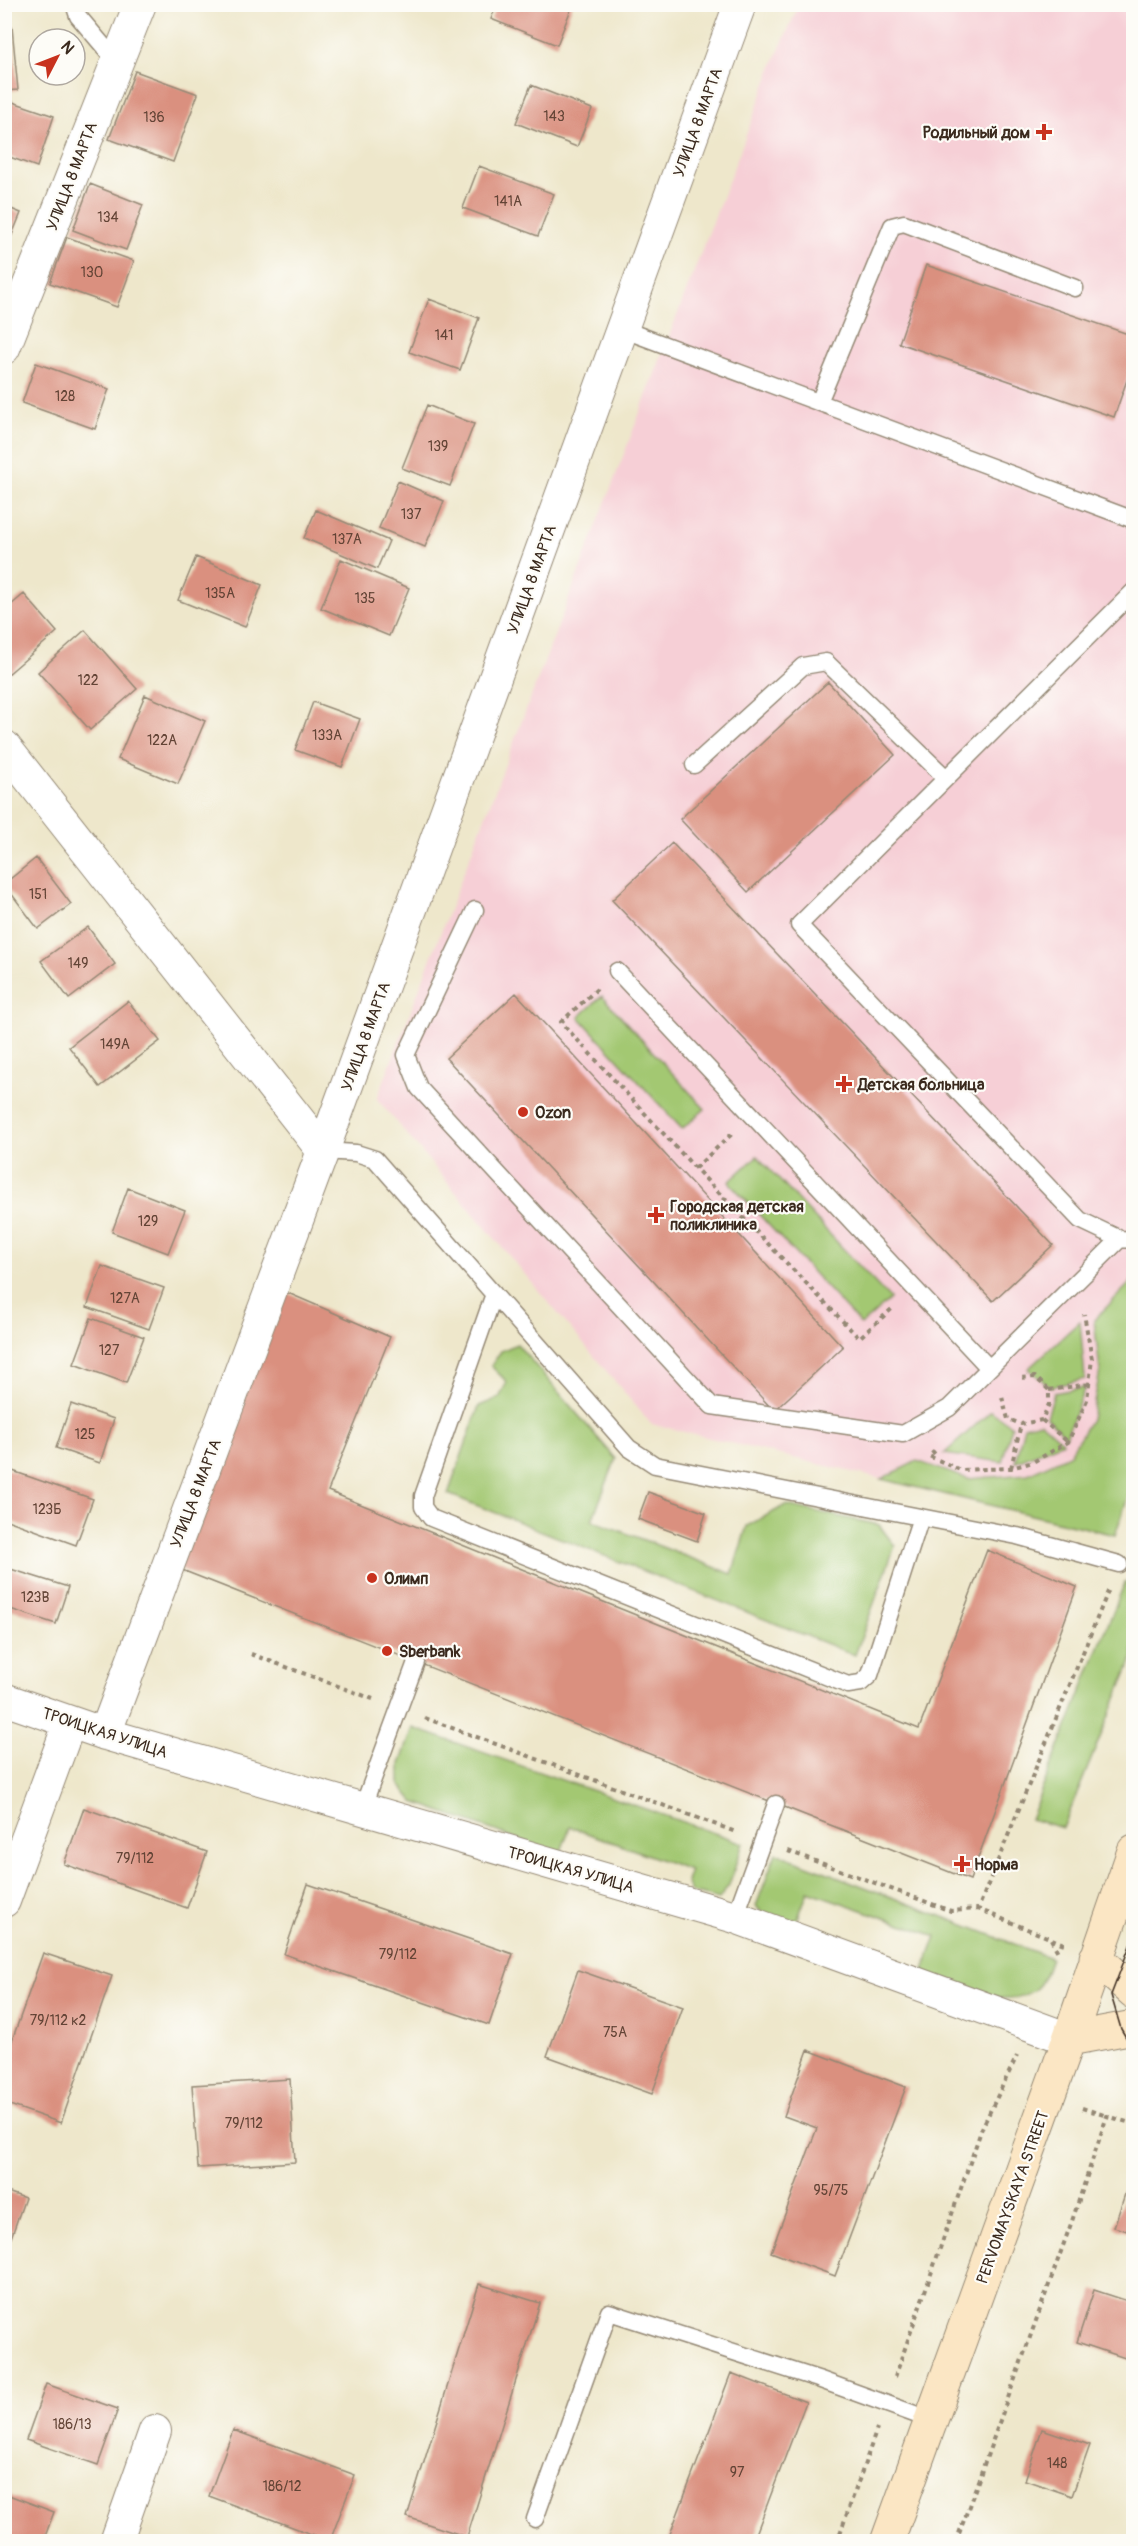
<svg xmlns="http://www.w3.org/2000/svg" width="1138" height="2546" viewBox="0 0 1138 2546" font-family="Pangolin,sans-serif">
	<rect width="100%" height="100%" fill="#fdfcf7"/>
	<filter id="ink" filterUnits="userSpaceOnUse"><feTurbulence type="fractalNoise" baseFrequency=".0167" numOctaves="2"/><feDisplacementMap in="SourceGraphic" scale="12" xChannelSelector="R" yChannelSelector="G"/><feConvolveMatrix kernelMatrix="1 2 1 2 8 2 1 2 1" color-interpolation-filters="sRGB"/></filter>
	<filter id="wash" filterUnits="userSpaceOnUse"><feTurbulence type="fractalNoise" baseFrequency=".008" numOctaves="4" result="noise"/><feDisplacementMap in="SourceGraphic" scale="24" xChannelSelector="R" yChannelSelector="G"/><feGaussianBlur stdDeviation="1.35" result="paint"/><feColorMatrix in="noise" values="0 0 0 0 0 0 0 0 0 0 0 0 0 0 0 0 0 1.4 0 .05"/><feComposite in="paint" operator="in"/></filter>
	<g filter="url(#wash)">
		<rect width="100%" height="100%" fill="#eee7cb"/>
		<path fill="#f6cfd6" d="M 799,5 L 1133,5 L 1134,1482 L 1115,1535 L 651,1424 L 377,1099 L 776,57 Z"/>
		<path fill="#a3c872" stroke="#6f7948" stroke-width="1.5" d="M 602,996 L 705,1109 L 682,1129 L 579,1017 Z
			M 757,1156 L 890,1299 L 861,1325 L 729,1182 Z
			M 1133,1280 L 1133,1482 L 1115,1535 L 881,1479 L 917,1461 L 968,1479 L 1028,1474 L 1069,1455 L 1091,1419 L 1100,1371 L 1094,1320 Z
			M 1080,1321 L 1085,1379 L 1051,1387 L 1028,1369 Z
			M 517,1344 L 616,1459 L 592,1520 L 732,1574 L 747,1526 L 786,1505 L 879,1525 L 895,1546 L 855,1655 L 448,1494 L 479,1406 L 499,1398 L 507,1382 L 491,1366 L 501,1351 Z
			M 1085,1387 L 1066,1437 L 1047,1417 L 1054,1393 Z
			M 991,1411 L 1012,1426 L 1002,1462 L 944,1454 Z
			M 1041,1422 L 1063,1442 L 1015,1462 L 1024,1426 Z
			M 1125,1582 L 1133,1585 L 1133,1657 L 1063,1828 L 1030,1819 Z
			M 413,1728 L 743,1843 L 729,1885 L 719,1899 L 691,1892 L 686,1882 L 690,1870 L 570,1827 L 560,1854 L 414,1802 L 400,1785 L 400,1764 Z
			M 776,1853 L 1051,1958 C 1047,1968 1044,1983 1034,1990 C 1001,2012 955,1985 923,1973 L 936,1936 L 808,1891 L 798,1918 L 790,1925 L 768,1919 L 756,1906 Z"/>
		<g id="blocks">
			<path fill="#da907f" d="M 497,4 L 573,4 L 557,45 L 491,19 Z
				M 12,27 L 18,90 L 4,91 L 4,28 Z
				M 135,71 L 198,94 L 173,162 L 109,139 Z
				M 531,85 L 592,109 L 577,147 L 516,123 Z
				M 4,99 L 54,116 L 37,167 L 4,155 Z
				M 479,166 L 554,194 L 538,236 L 463,208 Z
				M 90,184 L 143,205 L 126,250 L 73,230 Z
				M 4,206 L 21,213 L 5,252 L 4,252 Z
				M 67,237 L 134,261 L 117,307 L 50,283 Z
				M 926,265 L 1134,336 L 1134,360 L 1114,417 L 899,343 Z
				M 429,299 L 479,318 L 460,370 L 409,352 Z
				M 36,363 L 109,389 L 95,429 L 22,403 Z
				M 427,405 L 474,424 L 450,486 L 402,468 Z
				M 398,481 L 444,501 L 425,547 L 379,528 Z
				M 316,510 L 389,541 L 377,569 L 304,538 Z
				M 196,557 L 262,585 L 245,627 L 178,600 Z
				M 341,559 L 409,588 L 389,636 L 321,608 Z
				M 24,594 L 57,632 L 7,675 L 4,672 L 4,611 Z
				M 85,630 L 137,689 L 90,730 L 38,672 Z
				M 828,682 L 895,755 L 748,892 L 680,819 Z
				M 145,695 L 205,721 L 178,784 L 118,759 Z
				M 313,702 L 360,719 L 342,767 L 295,750 Z
				M 672,843 L 1053,1245 L 993,1301 L 612,900 Z
				M 36,858 L 71,904 L 38,929 L 4,884 Z
				M 88,927 L 115,964 L 69,999 L 41,961 Z
				M 516,993 L 843,1347 L 774,1411 L 446,1058 Z
				M 128,1001 L 160,1041 L 100,1087 L 69,1047 Z
				M 128,1188 L 185,1210 L 168,1253 L 112,1232 Z
				M 102,1266 L 164,1288 L 149,1329 L 87,1307 Z
				M 281,1290 L 390,1337 L 328,1491 L 919,1729 L 987,1550 L 1077,1587 L 970,1880 L 177,1568 Z
				M 91,1318 L 144,1337 L 126,1383 L 74,1364 Z
				M 71,1404 L 114,1419 L 100,1463 L 56,1448 Z
				M 4,1468 L 93,1499 L 76,1545 L 4,1519 Z
				M 648,1492 L 706,1513 L 697,1541 L 638,1519 Z
				M 4,1567 L 68,1587 L 56,1624 L 4,1607 Z
				M 84,1808 L 207,1852 L 187,1908 L 64,1864 Z
				M 308,1884 L 513,1954 L 489,2025 L 284,1954 Z
				M 43,1953 L 112,1976 L 61,2123 L 4,2103 L 4,2063 Z
				M 578,1970 L 683,2007 L 652,2094 L 547,2056 Z
				M 808,2050 L 906,2087 L 835,2276 L 771,2252 L 817,2128 L 784,2116 Z
				M 290,2079 L 295,2162 L 198,2168 L 192,2085 Z
				M 1133,2170 L 1134,2170 L 1134,2233 L 1114,2227 Z
				M 4,2191 L 25,2198 L 5,2255 L 4,2255 Z
				M 479,2284 L 540,2303 L 467,2537 L 407,2517 Z
				M 1094,2290 L 1134,2303 L 1134,2361 L 1077,2342 Z
				M 731,2373 L 806,2402 L 753,2542 L 667,2542 Z
				M 46,2384 L 118,2409 L 98,2465 L 26,2440 Z
				M 1042,2429 L 1090,2445 L 1072,2496 L 1025,2480 Z
				M 233,2430 L 355,2475 L 330,2541 L 209,2496 Z
				M 6,2494 L 54,2512 L 43,2542 L 5,2542 Z"/>
		</g>
	</g>
	<g filter="url(#ink)">
		<use href="#blocks" fill-opacity="0" stroke="#948874" stroke-width="1.5"/>
		<g fill="none" stroke-linecap="round" stroke-linejoin="round">
			<defs>
				<path id="lane" d="M 74,4 L 78,16 L 116,61
					M 622,329 L 1134,520
					M 819,402 L 892,226 L 904,223 L 1075,288
					M 1134,591 L 799,925 L 1080,1220 L 1120,1239 L 1134,1240
					M 694,765 L 803,666 L 826,662 L 946,778
					M 475,910 L 406,1055 L 419,1088 L 712,1406 L 903,1434 L 949,1408 L 1120,1239
					M 617,971 L 989,1368
					M 323,1151 L 356,1153 L 375,1159 L 629,1448 L 655,1465 L 1017,1536 L 1119,1564
					M 494,1294 L 423,1496 L 423,1507 L 431,1518 L 848,1685 L 861,1683 L 870,1675 L 921,1517
					M 362,1809 L 416,1662
					M 735,1917 L 776,1804
					M 535,2519 L 609,2312 L 818,2379 L 931,2420"/>
				<path id="street" d="M 4,348 L 140,4
					M 4,746 L 323,1151
					M 4,1699 L 105,1734 L 735,1917 L 1069,2039
					M 105,1734 L 323,1151 L 739,7
					M 4,1901 L 70,1722
					M 116,2542 L 155,2431"/>
				<path id="secondary" d="M 1096,1958 L 1134,1992
					M 1069,2039 L 1134,2027
					M 887,2542 L 1069,2039 L 1134,1851"/>
			</defs>
			<use href="#lane" stroke="#948874" stroke-width="19"/>
			<use href="#street" stroke="#948874" stroke-width="34"/>
			<use href="#secondary" stroke="#948874" stroke-width="35"/>
			<path stroke="#948874" stroke-width="4" stroke-dasharray="4.5 4.5" stroke-linecap="butt" d="M 597,989 L 561,1022 L 695,1168 L 859,1338 L 893,1308
				M 695,1168 L 733,1133
				M 1049,1390 L 1089,1384
				M 1002,1397 L 1008,1419 L 1021,1424 L 1042,1420 L 1049,1404 L 1049,1390 L 1035,1377 L 1020,1378
				M 1042,1420 L 1068,1442
				M 935,1451 L 929,1456 L 960,1470 L 1011,1468 L 1033,1462 L 1068,1442 L 1087,1400 L 1092,1359 L 1084,1314
				M 1011,1468 L 1021,1424
				M 1129,1540 L 1134,1526
				M 251,1654 L 373,1699
				M 425,1718 L 736,1832
				M 788,1851 L 951,1911 L 978,1909
				M 1051,1939 L 1059,1954
				M 1064,1944 L 978,1909 L 1109,1589
				M 1082,2108 L 1107,2116
				M 895,2377 L 982,2128 L 1017,2056
				M 837,2542 L 877,2429
				M 956,2542 L 1072,2221 L 1107,2116 L 1134,2124"/>
			<use href="#lane" stroke="#fff" stroke-width="16"/>
			<use href="#street" stroke="#fff" stroke-width="32"/>
			<use href="#secondary" stroke="#fbe6c4" stroke-width="33"/>
			<path stroke="#3b2a1e" stroke-width="1.5" d="M 1134,1935 L 1111,1995 L 1121,2029 L 1134,2051
				M 1134,1976 C 1129,1993 1127,2008 1134,2025"/>
		</g>
	</g>
	<g fill="#c8321e" stroke="#fdfcf7" stroke-width="2">
		<path d="M1041 123h6v6h6v6h-6v6h-6v-6h-6v-6h6z"/>
		<path d="M841 1075h6v6h6v6h-6v6h-6v-6h-6v-6h6z"/>
		<circle cx="523" cy="1112" r="6"/>
		<path d="M653 1206h6v6h6v6h-6v6h-6v-6h-6v-6h6z"/>
		<circle cx="372" cy="1578" r="6"/>
		<circle cx="387" cy="1651" r="6"/>
		<path d="M959 1855h6v6h6v6h-6v6h-6v-6h-6v-6h6z"/>
	</g>
	<g text-anchor="middle" stroke-width="4.5" stroke-linejoin="round" paint-order="stroke">
		<g font-size="14" fill="#634436">
			<text x="554" y="121">143</text>
			<text x="154" y="122">136</text>
			<text x="508" y="206">141А</text>
			<text x="108" y="222">134</text>
			<text x="92" y="277">130</text>
			<text x="444" y="340">141</text>
			<text x="65" y="401">128</text>
			<text x="438" y="451">139</text>
			<text x="411" y="519">137</text>
			<text x="347" y="544">137А</text>
			<text x="220" y="598">135А</text>
			<text x="365" y="603">135</text>
			<text x="88" y="685">122</text>
			<text x="327" y="740">133А</text>
			<text x="162" y="745">122А</text>
			<text x="38" y="899">151</text>
			<text x="78" y="968">149</text>
			<text x="115" y="1049">149А</text>
			<text x="148" y="1226">129</text>
			<text x="125" y="1303">127А</text>
			<text x="109" y="1355">127</text>
			<text x="85" y="1439">125</text>
			<text x="47" y="1514">123Б</text>
			<text x="35" y="1602">123В</text>
			<text x="135" y="1863">79/112</text>
			<text x="398" y="1959">79/112</text>
			<text x="58" y="2025">79/112 к2</text>
			<text x="615" y="2037">75А</text>
			<text x="244" y="2128">79/112</text>
			<text x="831" y="2195">95/75</text>
			<text x="72" y="2429">186/13</text>
			<text x="1057" y="2468">148</text>
			<text x="737" y="2477">97</text>
			<text x="282" y="2491">186/12</text>
		</g>
		<g font-size="16" fill="#3b2a1e" stroke="#fdfcf7">
			<text transform="translate(697 122) rotate(-70)" y="6">УЛИЦА 8 МАРТА</text>
			<text transform="translate(71 176) rotate(-69)" y="6">УЛИЦА 8 МАРТА</text>
			<text transform="translate(531 579) rotate(-70)" y="6">УЛИЦА 8 МАРТА</text>
			<text transform="translate(365 1036) rotate(-70)" y="6">УЛИЦА 8 МАРТА</text>
			<text transform="translate(195 1493) rotate(-69)" y="6">УЛИЦА 8 МАРТА</text>
			<text transform="translate(105 1732) rotate(18)" y="6">ТРОИЦКАЯ УЛИЦА</text>
			<text transform="translate(571 1869) rotate(16)" y="6">ТРОИЦКАЯ УЛИЦА</text>
			<text transform="translate(1012 2197) rotate(-70)" y="6">PERVOMAYSKAYA STREET</text>
		</g>
		<g font-size="16" font-weight="bold" fill="#3b2a1e" stroke="#fdfcf7" text-anchor="start">
			<text x="1030" y="138" text-anchor="end">Родильный дом</text>
			<text x="858" y="1090">Детская больница</text>
			<text x="535" y="1118">Ozon</text>
			<text x="670" y="1212">Городская детская<tspan x="670" dy="18">поликлиника</tspan></text>
			<text x="384" y="1584">Олимп</text>
			<text x="399" y="1657">Sberbank</text>
			<text x="974" y="1870">Норма</text>
		</g>
	</g>
	<rect width="1138" height="2546" fill="none" stroke="#fdfcf7" stroke-width="24"/>
	<g transform="translate(57 57) rotate(48)"><circle r="28" fill="#fdfcf7" stroke="#afa8a0" stroke-width="1.5"/>
	<path d="M0-4.5L10 22L0 15L-10 22Z" fill="#c8321e"/>
	<text y="-9" font-size="16" font-weight="bold" text-anchor="middle" fill="#3b2a1e">N</text>
	</g>
</svg>
